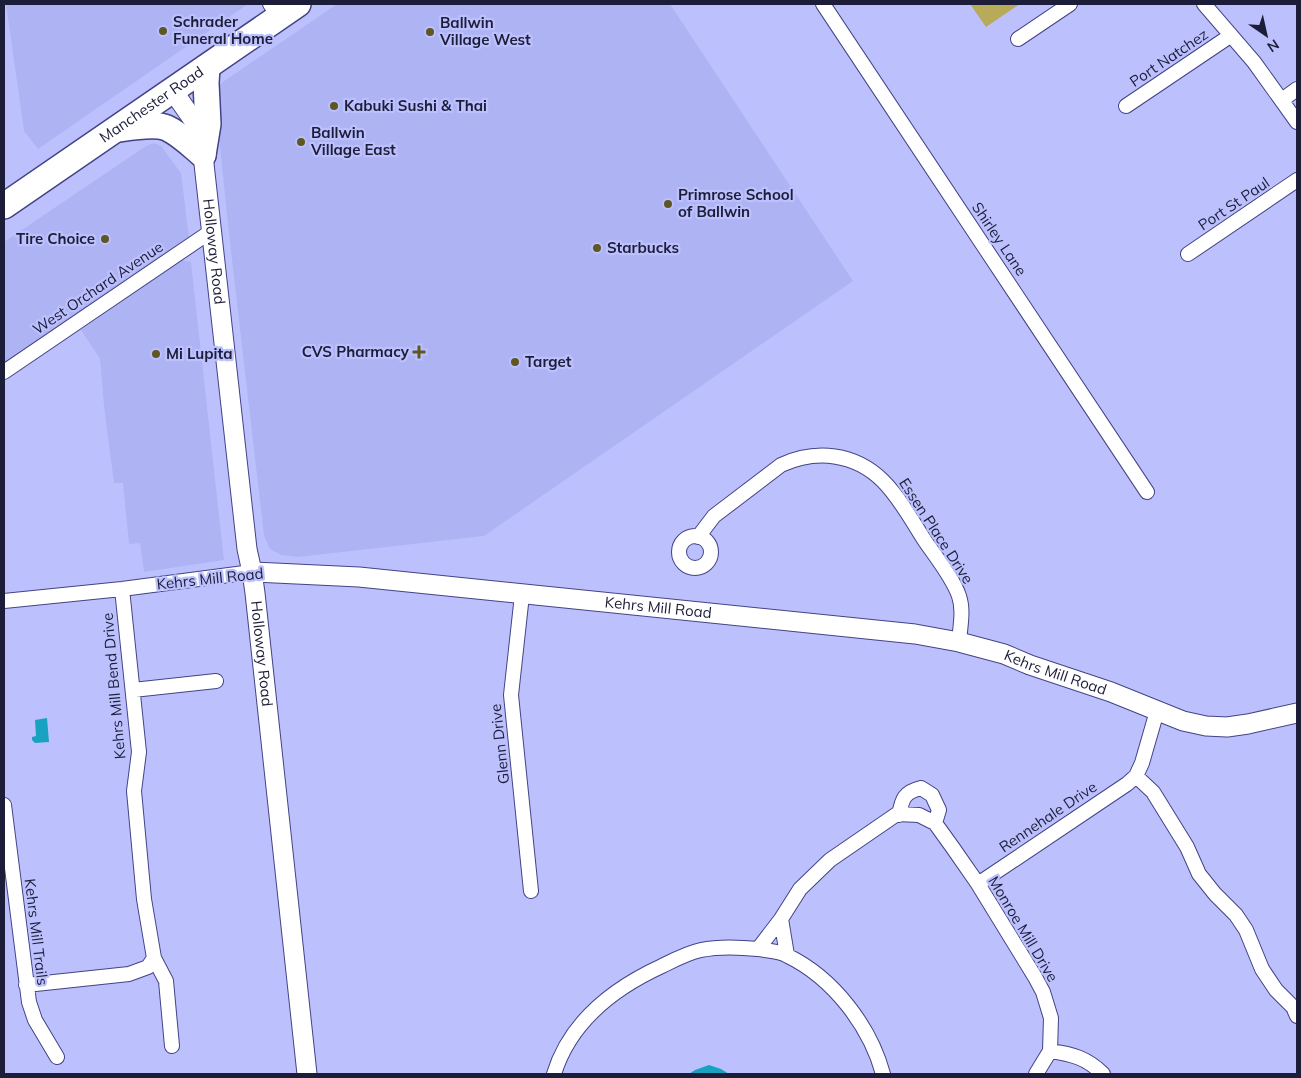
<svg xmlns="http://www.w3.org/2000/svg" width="1301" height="1078" viewBox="0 0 1301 1078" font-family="Mulish,sans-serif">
	<rect width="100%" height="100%" fill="#bcc1fe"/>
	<path fill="#aeb3f4" d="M 6,4 L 248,4 L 38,149 L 24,131 Z
		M 337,4 L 670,4 L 853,281 L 484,536 L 298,557 L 281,555 L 270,549 L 264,536 L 229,234 L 214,88 Z
		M 154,143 L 161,146 L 181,173 L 189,237 L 4,365 L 4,242 L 146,146 Z
		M 182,260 L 191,262 L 224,560 L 144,572 L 140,543 L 129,544 L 123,483 L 114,483 L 104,406 L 100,359 L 81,330 Z"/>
	<path fill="#b7aa58" d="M 970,4 L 1020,4 L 986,27 Z"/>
	<path fill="#19a1c2" d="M 47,718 L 49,742 L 35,743 L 32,740 L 32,737 L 36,736 L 35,720 Z
		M 709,1065 L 721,1069 L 729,1074 L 689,1074 L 695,1070 Z"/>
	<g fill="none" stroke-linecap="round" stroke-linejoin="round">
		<defs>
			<path id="street" d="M 270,4 L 279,17
				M 823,4 L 1147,492
				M 1204,4 L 1254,62 L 1297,122
				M 1018,39 L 1070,4
				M 1282,100 L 1297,89
				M 1126,106 L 1230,36
				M 1188,254 L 1297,180
				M 4,372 L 210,232
				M679 552a16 16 0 1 1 32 0a16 16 0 1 1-32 0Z
				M 698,537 L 714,516 L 781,465 C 816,449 855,453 883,481 C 900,498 912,521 925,541 C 936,557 953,578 959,596 C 964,611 960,627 959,642
				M 122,589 L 139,752 L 134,791 L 144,899 L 154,958 L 166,981 L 172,1046
				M 522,595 L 511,695 L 531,891
				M 4,601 L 122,589 L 252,572
				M 133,690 L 216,681
				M 1136,776 L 1153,792 L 1187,847 L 1199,874 L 1215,894 L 1236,915 L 1246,930 L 1262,969 L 1276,990 L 1293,1007 L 1297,1016
				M 4,805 L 29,1002 L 35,1020 L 57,1057
				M 899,815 C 902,799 904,792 921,788 L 932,795 L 939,810 L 935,823
				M 978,884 L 1127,784 L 1136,776 L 1142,763 L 1157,711
				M 781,919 L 787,955
				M 758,949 C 768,951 780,951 788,956 C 833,978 870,1026 883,1074
				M 26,985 L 129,974 L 148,967 L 154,958
				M 554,1074 C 570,1022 614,988 662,966 C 674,960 687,953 701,950 C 720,946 739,947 758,949 L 781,919 L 800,889 L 830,860 L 897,814 L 919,815 L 935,823 L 953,848 L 978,884 L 1035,977 L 1043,992 L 1051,1018 L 1050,1051 C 1072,1054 1087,1058 1103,1074
				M 1036,1074 L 1050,1051"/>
			<g id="secondary">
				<path id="s1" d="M 173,91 L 194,121 L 203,155 L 247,549 L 252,572 L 255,593 L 307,1074"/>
				<path id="s2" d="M 252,572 L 359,577 L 915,634 L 959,642 L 1004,654 L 1030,665 L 1111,692 L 1183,721 L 1206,726 L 1227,727 L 1248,724 L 1297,713"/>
			</g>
			<g id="highway">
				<path d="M 119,129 C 132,127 155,123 167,128 C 180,134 192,146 203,155"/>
				<path d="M 203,155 L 208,124 L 206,83 L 207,67"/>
				<path id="s3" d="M 4,206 L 298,4"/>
			</g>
		</defs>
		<use href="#street" stroke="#434385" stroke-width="16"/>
		<use href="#secondary" stroke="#434385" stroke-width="21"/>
		<use href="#highway" stroke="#434385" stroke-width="28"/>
		<use href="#street" stroke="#fff" stroke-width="14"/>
		<use href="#secondary" stroke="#fff" stroke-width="19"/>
		<use href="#highway" stroke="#fff" stroke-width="25"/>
	</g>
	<g fill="#5e5623" stroke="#bcc1fe" stroke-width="2">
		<circle cx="163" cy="31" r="5"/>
		<circle cx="430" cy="32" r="5"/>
		<circle cx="334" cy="106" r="5"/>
		<circle cx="301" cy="142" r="5"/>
		<circle cx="668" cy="204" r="5"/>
		<circle cx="105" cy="239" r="5"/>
		<circle cx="597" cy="248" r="5"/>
		<path d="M416.5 344.5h5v5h5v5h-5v5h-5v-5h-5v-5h5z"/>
		<circle cx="156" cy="354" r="5"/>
		<circle cx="515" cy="362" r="5"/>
	</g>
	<g text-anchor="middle" stroke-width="4.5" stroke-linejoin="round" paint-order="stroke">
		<g font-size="15" font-weight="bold" fill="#1c1d39" stroke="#bcc1fe" text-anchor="start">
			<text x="173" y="27">Schrader<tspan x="173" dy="17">Funeral Home</tspan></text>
			<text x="440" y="28">Ballwin<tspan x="440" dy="17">Village West</tspan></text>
			<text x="344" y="111">Kabuki Sushi &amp; Thai</text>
			<text x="311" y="138">Ballwin<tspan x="311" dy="17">Village East</tspan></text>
			<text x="678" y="200">Primrose School<tspan x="678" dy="17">of Ballwin</tspan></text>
			<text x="95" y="244" text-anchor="end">Tire Choice</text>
			<text x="607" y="253">Starbucks</text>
			<text x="409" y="357" text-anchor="end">CVS Pharmacy</text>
			<text x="166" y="359">Mi Lupita</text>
			<text x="525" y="367">Target</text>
		</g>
		<g font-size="15" fill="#1c1d39" stroke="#bcc1fe">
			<text transform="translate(1169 58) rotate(-34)" y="5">Port Natchez</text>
			<text dy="5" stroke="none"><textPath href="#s3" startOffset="179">Manchester Road</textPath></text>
			<text transform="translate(1234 204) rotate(-34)" y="5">Port St Paul</text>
			<text transform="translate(999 239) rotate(56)" y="5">Shirley Lane</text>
			<text dy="5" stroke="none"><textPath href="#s1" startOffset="169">Holloway Road</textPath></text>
			<text transform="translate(98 288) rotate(-34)" y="5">West Orchard Avenue</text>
			<text transform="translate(936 531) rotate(57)" y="5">Essen Place Drive</text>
			<text transform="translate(210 579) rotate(-6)" y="5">Kehrs Mill Road</text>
			<text dy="5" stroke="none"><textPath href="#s2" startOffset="408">Kehrs Mill Road</textPath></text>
			<text dy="5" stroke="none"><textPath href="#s1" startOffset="574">Holloway Road</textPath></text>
			<text dy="5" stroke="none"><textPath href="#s2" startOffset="812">Kehrs Mill Road</textPath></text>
			<text transform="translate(114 686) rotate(-95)" y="5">Kehrs Mill Bend Drive</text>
			<text transform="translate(500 744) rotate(-96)" y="5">Glenn Drive</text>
			<text transform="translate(1048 817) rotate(-34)" y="5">Rennehale Drive</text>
			<text transform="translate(1023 929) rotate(59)" y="5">Monroe Mill Drive</text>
			<text transform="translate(36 932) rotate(83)" y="5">Kehrs Mill Trails</text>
		</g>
	</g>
	<rect width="1301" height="1078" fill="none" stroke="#1c1d39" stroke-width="10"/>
	<g transform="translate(1266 35) rotate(146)" stroke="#bcc1fe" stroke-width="4" paint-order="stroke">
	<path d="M0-4L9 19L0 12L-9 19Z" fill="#1c1d39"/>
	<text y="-8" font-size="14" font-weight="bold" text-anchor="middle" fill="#1c1d39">N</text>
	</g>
</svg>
